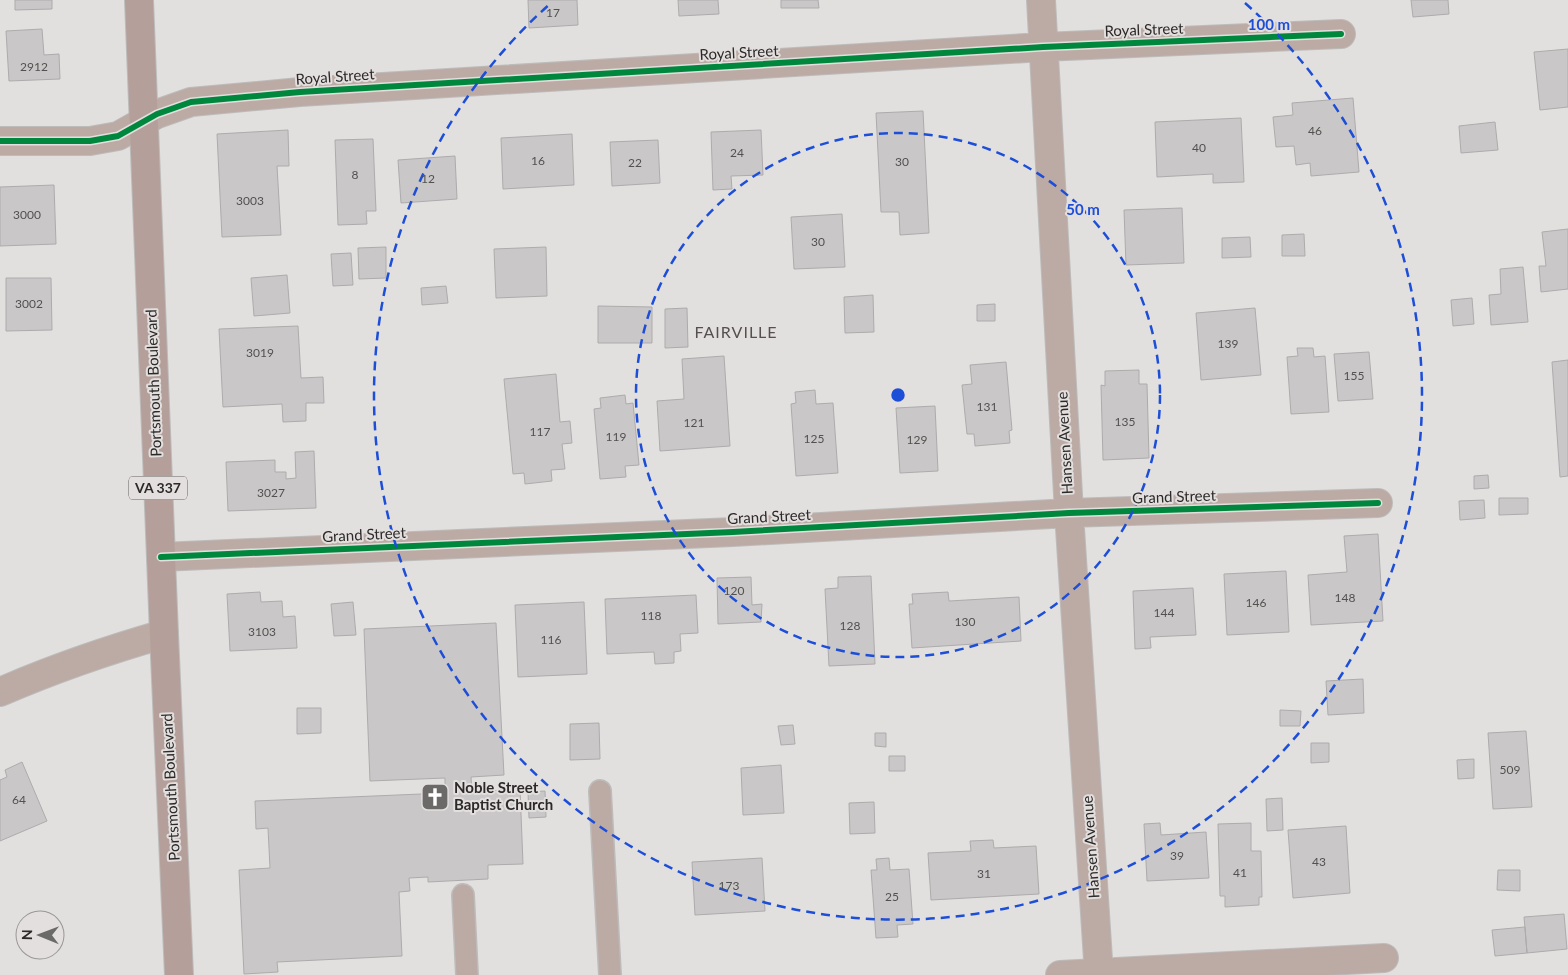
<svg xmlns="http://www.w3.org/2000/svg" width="1568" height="975" viewBox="0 0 1568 975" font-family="Lato,sans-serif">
	<rect width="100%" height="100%" fill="#e2e0df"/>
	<path fill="#c9c7c7" stroke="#adabab" d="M 15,0 L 52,0 L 52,9 L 15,10 Z
		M 528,0 L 577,0 L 578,25 L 529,28 Z
		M 678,0 L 718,0 L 719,14 L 679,16 Z
		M 781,0 L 818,0 L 819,8 L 781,8 Z
		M 1411,0 L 1448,0 L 1449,14 L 1413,17 Z
		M 42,29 L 44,55 L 59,54 L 60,79 L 9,81 L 6,31 Z
		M 1568,49 L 1568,107 L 1540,110 L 1534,52 Z
		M 1353,98 L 1359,172 L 1311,176 L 1310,163 L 1296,165 L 1294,146 L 1276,147 L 1273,117 L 1293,115 L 1292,103 Z
		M 923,111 L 929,233 L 900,235 L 899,212 L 881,212 L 876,113 Z
		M 1241,118 L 1244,182 L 1213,183 L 1213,174 L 1157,177 L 1155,122 Z
		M 1495,122 L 1498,150 L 1461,153 L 1459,126 Z
		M 288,130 L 289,166 L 277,166 L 281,235 L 222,237 L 217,134 Z
		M 761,130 L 763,175 L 731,176 L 732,189 L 713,190 L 711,132 Z
		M 572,134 L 574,185 L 503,189 L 501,138 Z
		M 373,139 L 376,211 L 366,211 L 367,224 L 338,225 L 335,140 Z
		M 658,140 L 660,183 L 612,186 L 610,142 Z
		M 455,156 L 457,199 L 401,203 L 398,160 Z
		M 54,185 L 56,244 L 0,246 L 0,187 Z
		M 1182,208 L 1184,263 L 1126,265 L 1124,210 Z
		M 842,214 L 845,267 L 794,269 L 791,217 Z
		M 1568,229 L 1568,289 L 1541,292 L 1539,266 L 1546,266 L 1542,232 Z
		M 1304,234 L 1305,256 L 1282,256 L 1282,235 Z
		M 1250,237 L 1251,257 L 1222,258 L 1222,238 Z
		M 386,247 L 386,278 L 359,279 L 358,248 Z
		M 546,247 L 547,296 L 496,298 L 494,249 Z
		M 351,253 L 353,285 L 333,286 L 331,254 Z
		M 1523,267 L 1528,322 L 1491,325 L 1489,295 L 1501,294 L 1500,269 Z
		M 287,275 L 290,313 L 254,316 L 251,278 Z
		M 6,278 L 51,278 L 52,330 L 6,331 Z
		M 446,286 L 448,303 L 422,305 L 421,288 Z
		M 873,295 L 874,332 L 845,333 L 844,297 Z
		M 1472,298 L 1474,324 L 1453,326 L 1451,300 Z
		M 995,304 L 995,321 L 977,321 L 977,305 Z
		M 598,306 L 652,307 L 652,343 L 598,343 Z
		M 687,308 L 688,347 L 665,348 L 665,309 Z
		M 1255,308 L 1261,375 L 1201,380 L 1196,313 Z
		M 298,326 L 301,378 L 323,377 L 324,403 L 306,403 L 306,421 L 283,422 L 282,404 L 223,407 L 219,329 Z
		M 1297,348 L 1313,348 L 1314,357 L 1325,356 L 1329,412 L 1291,414 L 1287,357 L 1298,356 Z
		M 1369,352 L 1373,399 L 1338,401 L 1334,354 Z
		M 724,356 L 730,446 L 660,451 L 657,401 L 684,399 L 682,359 Z
		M 1568,360 L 1568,476 L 1560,477 L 1552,362 Z
		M 1006,362 L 1012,430 L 1009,431 L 1010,443 L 975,446 L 974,434 L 967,434 L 962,385 L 972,384 L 970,365 Z
		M 1139,370 L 1139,384 L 1147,384 L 1149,458 L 1103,460 L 1101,385 L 1105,386 L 1105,371 Z
		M 556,374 L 560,422 L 570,421 L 572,443 L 562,444 L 565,469 L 551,470 L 552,481 L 525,484 L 524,473 L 513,474 L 504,379 Z
		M 815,390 L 816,404 L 833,403 L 838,473 L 796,476 L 791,404 L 796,403 L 795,392 Z
		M 625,395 L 626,404 L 633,403 L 639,465 L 625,466 L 626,477 L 600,479 L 594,409 L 601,408 L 600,398 Z
		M 935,406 L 938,471 L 900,473 L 896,408 Z
		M 314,451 L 316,508 L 228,511 L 226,462 L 275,460 L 275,472 L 286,472 L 286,479 L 296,478 L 295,452 Z
		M 1488,475 L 1489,488 L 1474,489 L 1474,476 Z
		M 1499,498 L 1528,498 L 1528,514 L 1499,515 Z
		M 1484,500 L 1485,518 L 1460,520 L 1459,501 Z
		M 1378,534 L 1383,621 L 1311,625 L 1308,575 L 1347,572 L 1344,536 Z
		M 1286,571 L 1289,632 L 1227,635 L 1224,574 Z
		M 871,576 L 875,664 L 829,666 L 825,589 L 838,588 L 838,577 Z
		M 751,577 L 752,605 L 762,604 L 761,622 L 718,624 L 717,578 Z
		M 1193,588 L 1196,635 L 1150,637 L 1151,648 L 1135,649 L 1133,591 Z
		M 260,592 L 261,602 L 282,601 L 283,617 L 295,616 L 297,648 L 230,651 L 227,594 Z
		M 948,592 L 949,601 L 1019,597 L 1021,641 L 912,648 L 909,604 L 913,604 L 912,594 Z
		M 696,595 L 698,633 L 680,634 L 681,651 L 674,652 L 674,663 L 655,664 L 654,652 L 607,654 L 605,599 Z
		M 353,602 L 356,635 L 334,636 L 331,604 Z
		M 584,602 L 587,674 L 518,677 L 515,605 Z
		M 496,623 L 504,775 L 471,777 L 472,792 L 520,789 L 523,864 L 488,865 L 488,879 L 428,882 L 428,877 L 409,878 L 410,891 L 399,892 L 402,956 L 277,962 L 278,972 L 244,974 L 239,870 L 270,868 L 268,828 L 256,829 L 255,801 L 445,793 L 445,778 L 370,781 L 364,629 Z
		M 1363,679 L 1364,713 L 1328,715 L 1326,681 Z
		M 297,708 L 321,708 L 321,733 L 297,734 Z
		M 1280,710 L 1301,711 L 1300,726 L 1280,726 Z
		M 599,723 L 600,759 L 570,760 L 570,724 Z
		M 793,725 L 795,744 L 781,745 L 778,726 Z
		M 1526,731 L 1532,807 L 1493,809 L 1488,733 Z
		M 875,733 L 886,733 L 886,747 L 875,746 Z
		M 1311,743 L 1329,743 L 1329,762 L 1311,763 Z
		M 889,756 L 905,756 L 905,771 L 889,771 Z
		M 1474,759 L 1474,778 L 1458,779 L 1457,760 Z
		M 22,762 L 47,821 L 0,841 L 0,780 L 7,777 L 5,770 Z
		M 781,765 L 784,813 L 743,815 L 741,768 Z
		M 545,791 L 546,817 L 529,818 L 528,792 Z
		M 1282,798 L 1283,830 L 1267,831 L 1266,799 Z
		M 874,802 L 875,833 L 850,834 L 849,803 Z
		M 1160,823 L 1161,835 L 1206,832 L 1209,878 L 1147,881 L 1144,824 Z
		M 1251,823 L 1251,851 L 1261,851 L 1262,897 L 1259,897 L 1259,905 L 1225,907 L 1225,896 L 1220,896 L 1218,824 Z
		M 1346,826 L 1350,893 L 1293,898 L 1288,830 Z
		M 993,840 L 994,848 L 1036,846 L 1039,894 L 931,900 L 928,853 L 971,851 L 970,841 Z
		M 762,858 L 765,911 L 695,915 L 692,862 Z
		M 889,858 L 890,870 L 909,869 L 913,924 L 897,925 L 898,937 L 876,938 L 871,870 L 877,870 L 876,859 Z
		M 1498,870 L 1520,870 L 1520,891 L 1497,890 Z
		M 1564,914 L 1567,949 L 1527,953 L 1524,917 Z
		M 1525,927 L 1527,953 L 1495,956 L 1492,930 Z"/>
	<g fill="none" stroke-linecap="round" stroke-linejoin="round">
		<defs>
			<path id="service" d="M 600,791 L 610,975
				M 463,895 L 467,975"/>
			<path id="minor" d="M 1041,0 L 1069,513 L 1099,975
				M 0,141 L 90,141 L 118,136 L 157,114 L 191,102 L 300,92 L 1043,47 L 1341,34
				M 161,557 L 733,532 L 1069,513 L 1378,503
				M 0,692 C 53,669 108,650 164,634
				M 1060,975 L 1384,958"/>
			<path id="primary" d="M 139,0 L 164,634 L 179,975"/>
		</defs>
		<use href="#service" stroke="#bdbcbb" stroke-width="24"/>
		<use href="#minor" stroke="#bdbcbb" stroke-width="30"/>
		<use href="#primary" stroke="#bdbcbb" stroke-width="30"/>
		<use href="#service" stroke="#bcaaa4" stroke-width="21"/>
		<use href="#minor" stroke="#bcaaa4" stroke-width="28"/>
		<use href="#primary" stroke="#b49f9a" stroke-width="28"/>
		<defs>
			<path id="cycleway" d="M 0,141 L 90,141 L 118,136 L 157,114 L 191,102 L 300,92 L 1043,47 L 1341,34
				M 161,557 L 733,532 L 1069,513 L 1378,503"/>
		</defs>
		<use href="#cycleway" stroke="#e3dfde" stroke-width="9"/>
		<use href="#cycleway" stroke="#00873e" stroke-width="6"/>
	</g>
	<g fill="none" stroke="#1d4ed8" stroke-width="2.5" stroke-dasharray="9 6">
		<circle cx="898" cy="395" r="262"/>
		<path d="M1245 3A524 524 0 1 1 551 3"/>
	</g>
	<defs>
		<symbol id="church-square" viewBox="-11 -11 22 22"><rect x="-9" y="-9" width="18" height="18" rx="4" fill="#6b6a69" stroke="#e3dfde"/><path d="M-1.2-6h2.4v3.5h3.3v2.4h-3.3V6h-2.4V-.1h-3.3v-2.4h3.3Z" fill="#fff"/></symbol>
	</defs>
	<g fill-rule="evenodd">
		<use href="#church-square" x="419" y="781" width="32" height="32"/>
	</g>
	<g text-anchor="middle" stroke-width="4" stroke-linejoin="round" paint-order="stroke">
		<g font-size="12" fill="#525150">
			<text x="553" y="17">17</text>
			<text x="34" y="71">2912</text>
			<text x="1315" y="135">46</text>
			<text x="1199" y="152">40</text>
			<text x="737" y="157">24</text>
			<text x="538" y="165">16</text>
			<text x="902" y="166">30</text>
			<text x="635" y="167">22</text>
			<text x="355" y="179">8</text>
			<text x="428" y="183">12</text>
			<text x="250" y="205">3003</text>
			<text x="27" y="219">3000</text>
			<text x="818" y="246">30</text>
			<text x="29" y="308">3002</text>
			<text x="1228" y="348">139</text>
			<text x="260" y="357">3019</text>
			<text x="1354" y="380">155</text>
			<text x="987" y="411">131</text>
			<text x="1125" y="426">135</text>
			<text x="694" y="427">121</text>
			<text x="540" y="436">117</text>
			<text x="616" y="441">119</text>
			<text x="814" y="443">125</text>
			<text x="917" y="444">129</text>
			<text x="271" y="497">3027</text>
			<text x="734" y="595">120</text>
			<text x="1345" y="602">148</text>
			<text x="1256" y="607">146</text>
			<text x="1164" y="617">144</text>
			<text x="651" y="620">118</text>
			<text x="965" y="626">130</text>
			<text x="850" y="630">128</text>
			<text x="262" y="636">3103</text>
			<text x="551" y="644">116</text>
			<text x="1510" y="774">509</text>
			<text x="19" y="804">64</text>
			<text x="1177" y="860">39</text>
			<text x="1319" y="866">43</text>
			<text x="1240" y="877">41</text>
			<text x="984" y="878">31</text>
			<text x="729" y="890">173</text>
			<text x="892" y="901">25</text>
		</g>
		<rect fill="#e3dfde" stroke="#62605f" stroke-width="1" x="129" y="476.5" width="58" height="23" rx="4"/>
		<g font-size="14" font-weight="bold" fill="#2b2a29">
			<text x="158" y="493">VA 337</text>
		</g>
		<g font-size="15" fill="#2b2a29" stroke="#e3dfde">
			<text transform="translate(1144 30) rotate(-2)" y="5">Royal Street</text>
			<text transform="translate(739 53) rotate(-3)" y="5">Royal Street</text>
			<text transform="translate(335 77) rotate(-4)" y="5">Royal Street</text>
			<text transform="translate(154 383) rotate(-92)" y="5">Portsmouth Boulevard</text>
			<text transform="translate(1065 443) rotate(-93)" y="5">Hansen Avenue</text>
			<text transform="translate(1174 497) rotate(-2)" y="5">Grand Street</text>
			<text transform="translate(769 517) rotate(-3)" y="5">Grand Street</text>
			<text transform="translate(364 535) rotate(-3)" y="5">Grand Street</text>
			<text transform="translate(171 787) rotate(-93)" y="5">Portsmouth Boulevard</text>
			<text transform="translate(1091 847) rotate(-94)" y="5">Hansen Avenue</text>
		</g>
		<g font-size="15" font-weight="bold" fill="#2b2a29" stroke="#e3dfde" text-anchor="start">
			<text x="454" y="793">Noble Street<tspan x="454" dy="17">Baptist Church</tspan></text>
		</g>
		<g font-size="16" letter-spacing="1" fill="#53504f" stroke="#e3dfde">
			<text x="736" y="338">FAIRVILLE</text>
		</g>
	</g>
	<circle cx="898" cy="395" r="8" fill="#1d4ed8" stroke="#e3dfde" stroke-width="2.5"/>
	<g font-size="15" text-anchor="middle" font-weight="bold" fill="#1d4ed8" stroke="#e3dfde" stroke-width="4" stroke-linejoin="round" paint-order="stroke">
		<text x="1269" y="30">100 m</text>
		<text x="1083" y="215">50 m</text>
	</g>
	<g transform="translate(40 935) rotate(271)"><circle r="24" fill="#e3dfde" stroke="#999796"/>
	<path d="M0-4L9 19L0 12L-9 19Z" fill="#6b6a69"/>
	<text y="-8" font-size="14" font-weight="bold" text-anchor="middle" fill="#2b2a29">N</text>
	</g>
</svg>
